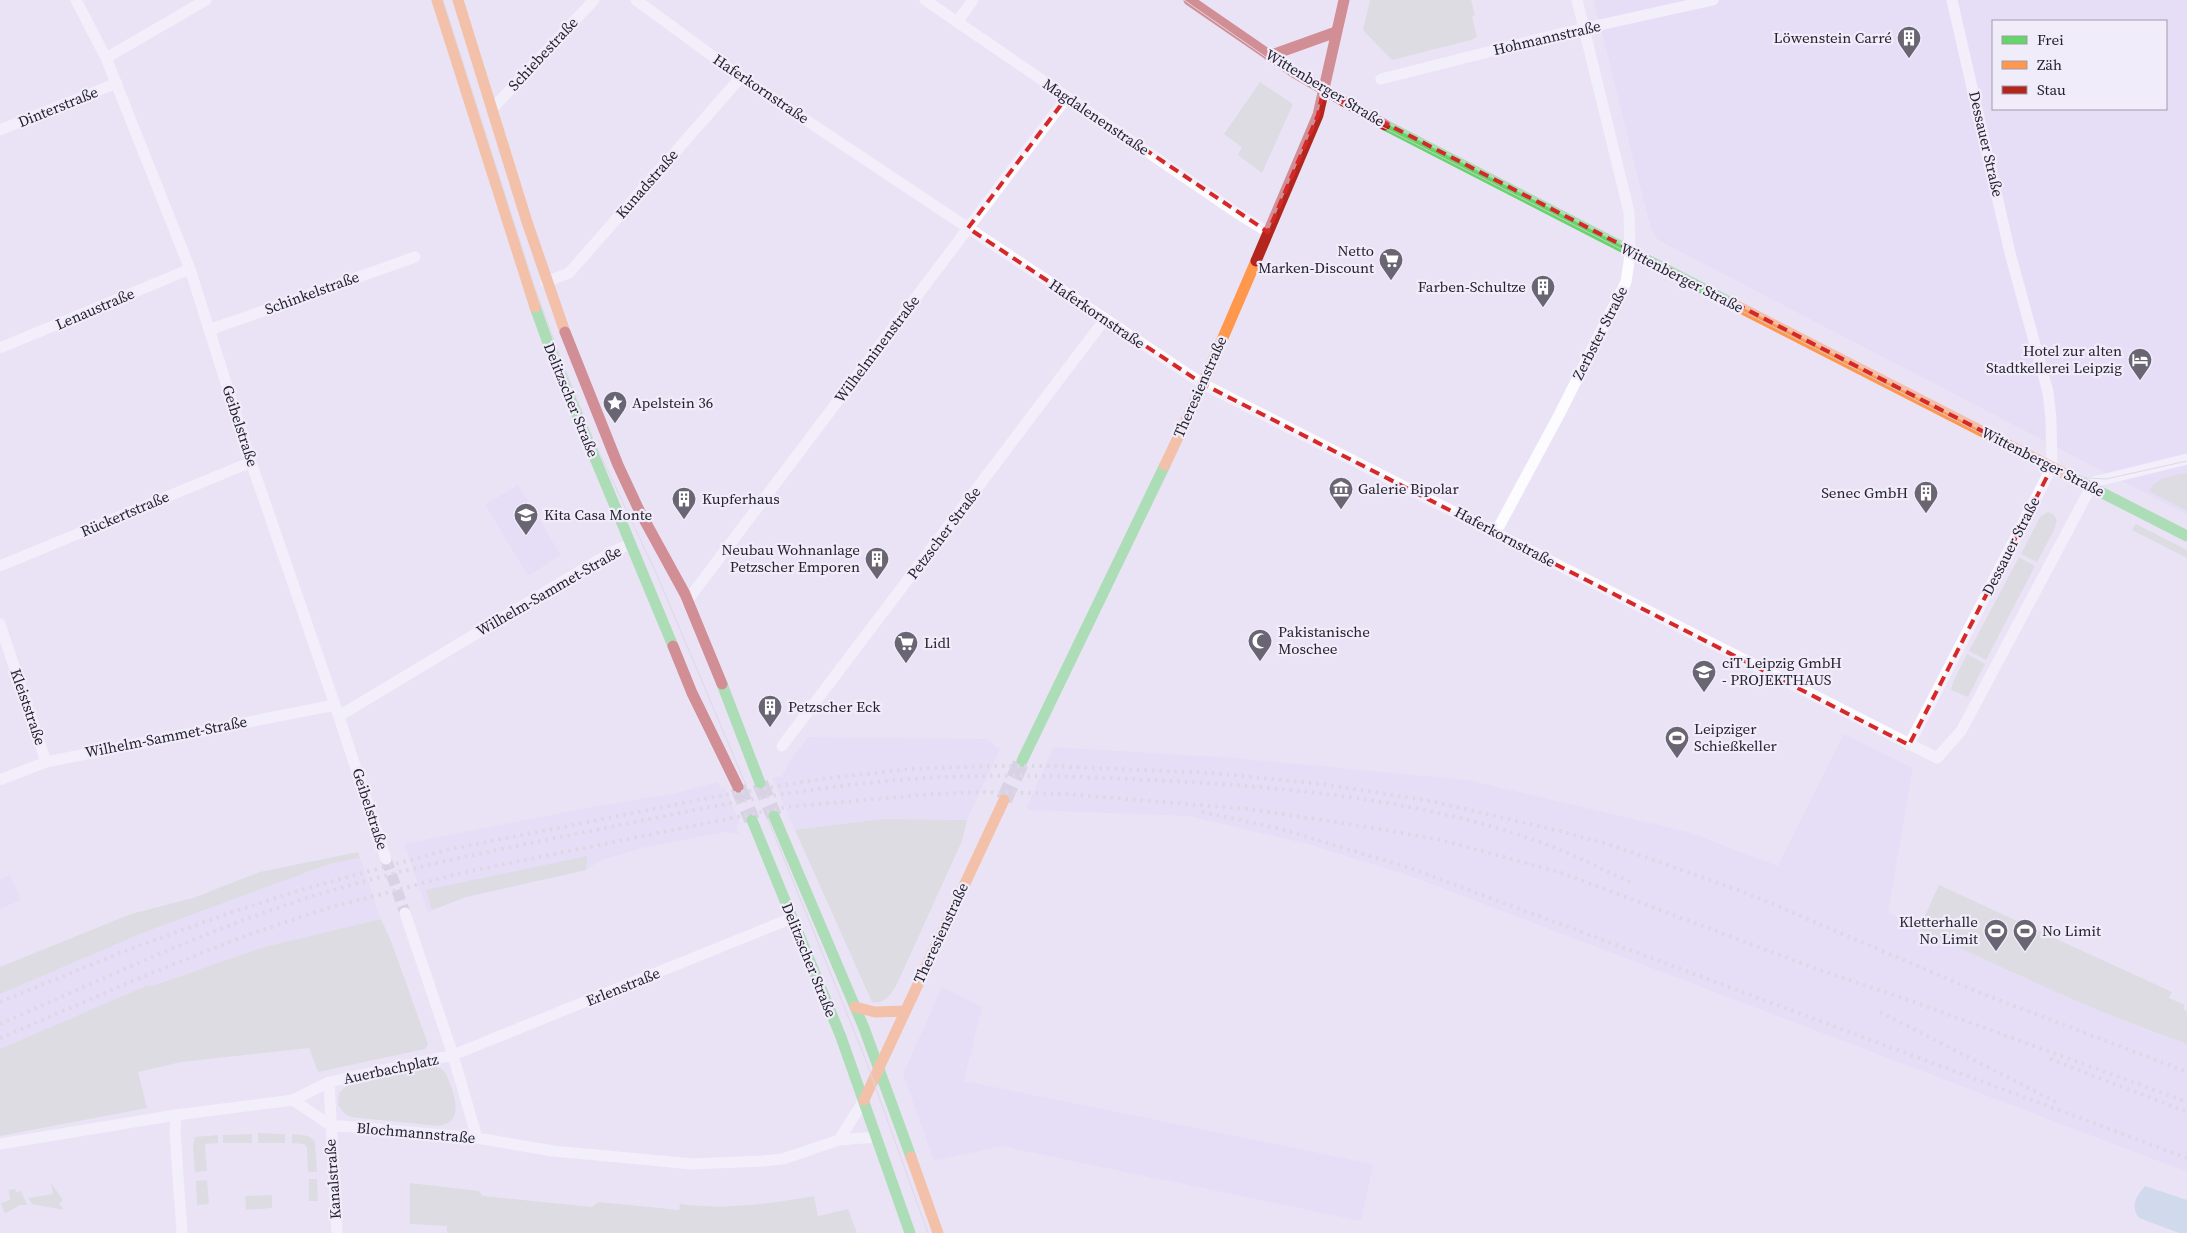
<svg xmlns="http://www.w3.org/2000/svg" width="2187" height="1233" viewBox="0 0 2187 1233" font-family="'Source Serif 4',serif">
	<rect width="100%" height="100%" fill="#eae3f6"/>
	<path fill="#e3d8f7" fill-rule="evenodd" d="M 1594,0 L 2187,0 L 2187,515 L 1658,240 L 1652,231 L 1643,199 ZM 1993,21 L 2166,21 L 2166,109 L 1993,109 Z
		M 518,485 L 561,555 L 528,576 L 485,505 Z
		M 1844,734 L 1913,768 L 1888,912 L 1919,929 L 2015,974 L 2152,1032 L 2187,1044 L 2187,1172 L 1407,875 L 1307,844 L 1189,816 L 1029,810 L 1027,807 L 1053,747 L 1234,758 L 1468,780 L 1688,832 L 1778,866 Z
		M 808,737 L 986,739 L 1000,749 L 967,820 L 881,819 L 795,830 L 772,778 L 782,776 L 788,764 Z
		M 717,782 L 721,788 L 725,787 L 740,824 L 736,825 L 739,834 L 725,832 L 642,848 L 602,860 L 586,870 L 466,897 L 428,912 L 404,844 L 581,809 L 676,793 Z
		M 360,858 L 381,919 L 264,947 L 149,987 L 148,985 L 0,1049 L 0,994 L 145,932 L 329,864 Z
		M 10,875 L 21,900 L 0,909 L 0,879 Z
		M 942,987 L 982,1007 L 964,1081 L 1373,1164 L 1361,1221 L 1001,1146 L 934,1161 L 903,1074 Z"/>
	<path fill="#ccd3c9" d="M 1370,0 L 1471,0 L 1475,15 L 1472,16 L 1477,37 L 1471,40 L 1392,60 L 1363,30 Z
		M 1260,82 L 1293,104 L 1262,173 L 1238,155 L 1242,147 L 1224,134 Z
		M 2187,473 L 2187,511 L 2149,491 C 2155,477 2173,476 2187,473 Z
		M 2048,512 L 2053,514 L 2057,520 L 2054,530 L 2037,562 L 2021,554 L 2040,517 Z
		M 2136,524 L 2187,550 L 2187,558 L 2132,530 Z
		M 2019,557 L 2035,566 L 1986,660 L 1969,651 Z
		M 1967,654 L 1985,664 L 1968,697 L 1951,690 L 1953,682 Z
		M 881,819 L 967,820 L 962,841 L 897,984 C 890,995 886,1004 872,1002 L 795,830 Z
		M 358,852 L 360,858 L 329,864 L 145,932 L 0,994 L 0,967 L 131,914 L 193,898 L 260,872 Z
		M 587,856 L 586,870 L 466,897 L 432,910 L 426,890 Z
		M 1939,885 L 2172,992 L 2169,998 L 2185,1005 L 2183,1009 L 2187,1011 L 2187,1044 C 2095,1012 2007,970 1919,929 Z
		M 381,919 L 391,941 L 428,1044 L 425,1049 L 318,1072 L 309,1048 L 181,1062 L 138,1072 L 147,1108 L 0,1136 L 0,1049 L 148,985 L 149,987 L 264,947 Z
		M 429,1066 C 434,1066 440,1067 444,1071 C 448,1076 450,1084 452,1089 C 457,1106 460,1123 438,1126 L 351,1117 L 345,1114 L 338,1105 L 339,1093 L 349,1083 Z
		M 258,1133 L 285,1134 L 285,1143 L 258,1143 Z
		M 252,1134 L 252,1143 L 223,1143 L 223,1135 Z
		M 292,1134 C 301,1135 311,1134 315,1143 L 317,1172 L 308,1172 L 307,1147 L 304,1144 L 292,1143 Z
		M 218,1135 L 218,1143 L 205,1144 L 207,1171 L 195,1172 L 193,1147 L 195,1137 Z
		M 309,1179 L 317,1179 L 318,1201 L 309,1201 Z
		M 207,1180 L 209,1204 L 197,1205 L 196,1181 Z
		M 51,1183 L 63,1200 L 59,1204 L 64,1210 L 32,1204 L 28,1198 L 53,1194 Z
		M 410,1183 L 479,1191 L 482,1196 L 592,1207 L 598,1202 L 679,1210 L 680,1204 C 725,1210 769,1204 814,1196 L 818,1216 L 848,1209 L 857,1233 L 447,1233 L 447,1226 L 410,1224 Z
		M 15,1189 L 16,1192 L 21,1191 L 27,1205 L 20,1205 L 6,1213 L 4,1212 L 1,1203 L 10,1200 L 9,1190 Z
		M 272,1195 L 272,1208 L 246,1210 L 245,1196 Z"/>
	<path fill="#b3cfe3" d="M 2145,1186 L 2187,1200 L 2187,1233 L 2179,1233 L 2139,1218 C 2130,1206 2136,1196 2145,1186 Z"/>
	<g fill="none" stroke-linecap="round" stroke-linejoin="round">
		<path stroke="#c3bcce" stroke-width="11" stroke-dasharray="11 5.5" stroke-linecap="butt" d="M 386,859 L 405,913"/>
		<path stroke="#c3bcce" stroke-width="16" stroke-dasharray="16 8" stroke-linecap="butt" d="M 760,783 L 774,816
			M 738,787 L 752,820
			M 1004,800 L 1022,761"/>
		<path stroke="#fcfbfe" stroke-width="11" d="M 76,0 L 106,58 L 190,269 L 251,462 L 335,705 L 386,859
			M 636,0 L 741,77 L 1203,384 L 1937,758 L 1961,731 L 2091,487
			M 925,0 L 1237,213 L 1268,232
			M 957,22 L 973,0
			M 106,58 L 206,0
			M 1381,79 L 1559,34 L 1713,0
			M 492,109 L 594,0
			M 0,130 L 117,83
			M 546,282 L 569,273 L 741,77
			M 209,330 L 415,257
			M 0,348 L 190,269
			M 2085,484 L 2187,459
			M 1496,532 L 1559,415 L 1626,282 L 1630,255 L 1629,212 L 1577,0
			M 0,566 L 251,462
			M 687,601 L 1067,97
			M 0,624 L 46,762
			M 339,716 L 612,552 L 630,544
			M 1909,745 L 2052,467 L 2051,419 L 2048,392 L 2010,253 L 1952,0
			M 782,746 L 1105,319
			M 0,780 L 46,762 L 335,705
			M 405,913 L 453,1055 L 477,1138
			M 329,1082 L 337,1233
			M 293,1100 L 330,1125 L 477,1138 L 553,1151 L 693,1164 L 762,1161 L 783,1159 L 839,1140 L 864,1100
			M 176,1115 L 175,1133 L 182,1233
			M 839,1140 L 876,1137
			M 0,1144 L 176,1115 L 293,1100 L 329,1082 L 453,1055 L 792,918"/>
		<path stroke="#63d668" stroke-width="11" d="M 1385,125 L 1733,304
			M 535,307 L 555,362 L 673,646
			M 2073,478 L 2187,536
			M 722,684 L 760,783
			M 1022,761 L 1165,465
			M 774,816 L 864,1028 L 911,1157
			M 752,820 L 841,1037 L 910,1233"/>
		<path stroke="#ff974d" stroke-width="11" d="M 437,0 L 535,307
			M 458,0 L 527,222 L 565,332
			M 1733,304 L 2073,478
			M 1165,465 L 1203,384 L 1256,261
			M 855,1007 L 875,1012 L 905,1011
			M 864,1100 L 1004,800
			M 911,1157 L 938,1233"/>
		<path stroke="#b3261e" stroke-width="11" d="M 1189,0 L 1295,73 L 1385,125
			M 1269,56 L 1336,32
			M 1256,261 L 1318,115 L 1344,0
			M 565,332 L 618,465 L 639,510 L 685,594 L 722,684
			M 673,646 L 692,693 L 738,787"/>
		<path stroke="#cccad0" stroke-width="1" d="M 443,0 L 534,286 L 561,359 L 593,439 L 657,575 L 746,785
			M 1184,0 L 1293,76 L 1363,117 L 2041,464 L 2073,477 L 2106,479 L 2187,461
			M 767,817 L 865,1058 L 928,1233"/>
		<path stroke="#cccad0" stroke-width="4" stroke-dasharray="2.5 5" stroke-linecap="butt" d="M 1202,812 L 1281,829 L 1410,868 L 2187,1158
			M 0,1002 L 122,952 L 232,912 L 304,889 L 447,850 L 719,796 L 821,779 L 910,769 L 991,766 L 1049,766 L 1212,773 L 1322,784 L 1431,801 L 1564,832 L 1617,847 L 1749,894 L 1983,994 L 2187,1072
			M 1880,1012 L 2060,1104
			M 0,1024 C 103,979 206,930 313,896 C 408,867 504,848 601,829 C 689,811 777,792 867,783 C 955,773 1041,775 1129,779 C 1265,785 1416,796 1545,844 C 1574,855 1602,869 1630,882
			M 0,1038 L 149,974 L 245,936 L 325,909 L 461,873 L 786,807 L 933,794 L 980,792 L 1066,794 L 1248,809 L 1362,826 L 1441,840 L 1559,872 L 1817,969 L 1914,1002 L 2187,1102
			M 2050,1059 L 2187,1112"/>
	</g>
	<path d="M0 0H2187V1233H0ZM 1323,91 L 2052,467 L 1909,745 L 1203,384 L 968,228 L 1067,97 L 1268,232 L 1318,115 Z" fill="#eae3f6" fill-opacity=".55" fill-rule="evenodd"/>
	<path fill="none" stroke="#d62828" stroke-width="4" stroke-dasharray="10 6" stroke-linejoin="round" d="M 1323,91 L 2052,467 L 1909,745 L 1203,384 L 968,228 L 1067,97 L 1268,232 L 1318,115 Z"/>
	<defs>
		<symbol id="building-pin" viewBox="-11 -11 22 30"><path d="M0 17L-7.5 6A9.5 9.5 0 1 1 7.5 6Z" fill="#6a6573" stroke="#f1ecfa"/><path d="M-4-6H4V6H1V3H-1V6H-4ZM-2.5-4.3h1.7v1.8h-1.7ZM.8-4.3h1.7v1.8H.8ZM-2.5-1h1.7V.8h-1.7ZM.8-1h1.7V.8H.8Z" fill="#fff"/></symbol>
		<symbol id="supermarket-pin" viewBox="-11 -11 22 30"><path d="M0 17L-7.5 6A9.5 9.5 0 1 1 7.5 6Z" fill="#6a6573" stroke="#f1ecfa"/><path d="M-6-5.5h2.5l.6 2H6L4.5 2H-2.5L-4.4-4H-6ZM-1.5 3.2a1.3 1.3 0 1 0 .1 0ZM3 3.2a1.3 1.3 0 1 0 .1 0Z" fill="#fff"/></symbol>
		<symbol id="hotel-pin" viewBox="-11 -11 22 30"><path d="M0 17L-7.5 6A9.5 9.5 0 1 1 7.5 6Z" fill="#6a6573" stroke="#f1ecfa"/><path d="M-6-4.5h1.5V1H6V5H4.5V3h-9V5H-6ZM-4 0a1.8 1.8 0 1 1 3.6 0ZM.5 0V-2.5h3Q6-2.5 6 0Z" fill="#fff"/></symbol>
		<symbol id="sight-pin" viewBox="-11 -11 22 30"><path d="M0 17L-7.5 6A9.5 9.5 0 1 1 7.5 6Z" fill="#6a6573" stroke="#f1ecfa"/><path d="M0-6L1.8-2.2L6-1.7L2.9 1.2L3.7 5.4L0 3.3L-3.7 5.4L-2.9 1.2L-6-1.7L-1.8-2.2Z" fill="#fff"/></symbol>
		<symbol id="museum-pin" viewBox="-11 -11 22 30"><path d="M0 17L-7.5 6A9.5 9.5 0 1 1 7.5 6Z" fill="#6a6573" stroke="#f1ecfa"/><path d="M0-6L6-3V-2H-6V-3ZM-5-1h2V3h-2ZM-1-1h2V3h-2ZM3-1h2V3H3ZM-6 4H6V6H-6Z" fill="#fff"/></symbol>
		<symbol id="school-pin" viewBox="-11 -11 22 30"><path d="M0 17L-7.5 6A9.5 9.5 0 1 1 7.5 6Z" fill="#6a6573" stroke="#f1ecfa"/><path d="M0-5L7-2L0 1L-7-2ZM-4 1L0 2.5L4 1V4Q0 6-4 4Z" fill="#fff"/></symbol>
		<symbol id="mosque-pin" viewBox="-11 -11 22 30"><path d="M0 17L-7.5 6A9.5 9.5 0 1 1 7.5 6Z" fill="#6a6573" stroke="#f1ecfa"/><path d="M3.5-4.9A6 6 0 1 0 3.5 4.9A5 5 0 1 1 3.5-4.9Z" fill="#fff"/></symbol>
		<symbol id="stadium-pin" viewBox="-11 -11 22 30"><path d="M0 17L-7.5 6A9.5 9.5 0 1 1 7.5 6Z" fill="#6a6573" stroke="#f1ecfa"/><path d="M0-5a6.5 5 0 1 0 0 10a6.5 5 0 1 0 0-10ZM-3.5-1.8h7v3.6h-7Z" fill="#fff"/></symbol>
	</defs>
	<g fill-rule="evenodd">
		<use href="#building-pin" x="1895" y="24" width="28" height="38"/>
		<use href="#supermarket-pin" x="1377" y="246" width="28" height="38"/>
		<use href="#building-pin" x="1529" y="273" width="28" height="38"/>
		<use href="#hotel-pin" x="2126" y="346" width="28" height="38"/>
		<use href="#sight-pin" x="601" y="389" width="28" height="38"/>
		<use href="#museum-pin" x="1327" y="475" width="28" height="38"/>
		<use href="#building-pin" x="1912" y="479" width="28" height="38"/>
		<use href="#building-pin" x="670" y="485" width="28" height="38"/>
		<use href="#school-pin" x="512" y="501" width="28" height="38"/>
		<use href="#building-pin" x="863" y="545" width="28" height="38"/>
		<use href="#mosque-pin" x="1246" y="627" width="28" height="38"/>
		<use href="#supermarket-pin" x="892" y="629" width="28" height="38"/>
		<use href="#school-pin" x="1690" y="658" width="28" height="38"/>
		<use href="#building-pin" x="756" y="693" width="28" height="38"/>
		<use href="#stadium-pin" x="1663" y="724" width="28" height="38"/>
		<use href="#stadium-pin" x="1982" y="917" width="28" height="38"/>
		<use href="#stadium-pin" x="2011" y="917" width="28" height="38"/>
	</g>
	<g text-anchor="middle" stroke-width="4.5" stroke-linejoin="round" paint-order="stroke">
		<g font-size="15" fill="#25212d" stroke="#f1ecfa">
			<text transform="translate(1547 38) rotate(-13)" y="5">Hohmannstraße</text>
			<text transform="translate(543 54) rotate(-47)" y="5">Schiebestraße</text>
			<text transform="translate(1325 88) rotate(31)" y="5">Wittenberger Straße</text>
			<text transform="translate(761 89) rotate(34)" y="5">Haferkornstraße</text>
			<text transform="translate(58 107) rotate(-22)" y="5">Dinterstraße</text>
			<text transform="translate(1096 117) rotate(34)" y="5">Magdalenenstraße</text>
			<text transform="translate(1986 144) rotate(77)" y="5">Dessauer Straße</text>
			<text transform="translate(647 184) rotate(-49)" y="5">Kunadstraße</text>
			<text transform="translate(1682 278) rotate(27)" y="5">Wittenberger Straße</text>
			<text transform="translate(312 293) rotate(-20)" y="5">Schinkelstraße</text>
			<text transform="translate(95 309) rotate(-23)" y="5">Lenaustraße</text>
			<text transform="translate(1097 314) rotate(34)" y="5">Haferkornstraße</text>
			<text transform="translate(1600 333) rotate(-63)" y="5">Zerbster Straße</text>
			<text transform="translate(877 349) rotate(-53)" y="5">Wilhelminenstraße</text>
			<text transform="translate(1200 387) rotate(-66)" y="5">Theresienstraße</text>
			<text transform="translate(571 400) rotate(68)" y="5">Delitzscher Straße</text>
			<text transform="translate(240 426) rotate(72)" y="5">Geibelstraße</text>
			<text transform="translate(2043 462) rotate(27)" y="5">Wittenberger Straße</text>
			<text transform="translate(125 514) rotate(-23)" y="5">Rückertstraße</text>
			<text transform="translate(944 533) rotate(-53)" y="5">Petzscher Straße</text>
			<text transform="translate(1505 537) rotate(28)" y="5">Haferkornstraße</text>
			<text transform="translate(2011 546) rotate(-63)" y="5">Dessauer Straße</text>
			<text transform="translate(549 591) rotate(-30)" y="5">Wilhelm-Sammet-Straße</text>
			<text transform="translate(28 707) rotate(71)" y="5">Kleiststraße</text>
			<text transform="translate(166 737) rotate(-11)" y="5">Wilhelm-Sammet-Straße</text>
			<text transform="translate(370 809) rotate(72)" y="5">Geibelstraße</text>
			<text transform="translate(941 933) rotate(-65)" y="5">Theresienstraße</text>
			<text transform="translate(809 960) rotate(68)" y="5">Delitzscher Straße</text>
			<text transform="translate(623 987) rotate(-22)" y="5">Erlenstraße</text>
			<text transform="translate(391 1069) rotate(-12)" y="5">Auerbachplatz</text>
			<text transform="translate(416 1133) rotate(5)" y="5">Blochmannstraße</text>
			<text transform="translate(333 1179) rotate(-94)" y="5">Kanalstraße</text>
		</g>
		<g font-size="15" fill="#25212d" stroke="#f1ecfa" text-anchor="start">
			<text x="1892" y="43" text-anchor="end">Löwenstein Carré</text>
			<text x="1374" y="256" text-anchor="end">Netto<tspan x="1374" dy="17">Marken-Discount</tspan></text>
			<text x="1526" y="292" text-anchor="end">Farben-Schultze</text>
			<text x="2122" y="356" text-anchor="end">Hotel zur alten<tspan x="2122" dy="17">Stadtkellerei Leipzig</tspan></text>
			<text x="632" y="408">Apelstein 36</text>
			<text x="1358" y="494">Galerie Bipolar</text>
			<text x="1908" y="498" text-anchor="end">Senec GmbH</text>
			<text x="702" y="504">Kupferhaus</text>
			<text x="544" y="520">Kita Casa Monte</text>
			<text x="860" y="555" text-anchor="end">Neubau Wohnanlage<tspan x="860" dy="17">Petzscher Emporen</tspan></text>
			<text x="1278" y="637">Pakistanische<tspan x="1278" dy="17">Moschee</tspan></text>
			<text x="924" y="648">Lidl</text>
			<text x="1722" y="668">ciT Leipzig GmbH<tspan x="1722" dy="17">- PROJEKTHAUS</tspan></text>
			<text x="788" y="712">Petzscher Eck</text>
			<text x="1694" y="734">Leipziger<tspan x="1694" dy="17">Schießkeller</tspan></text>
			<text x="1978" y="927" text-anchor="end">Kletterhalle<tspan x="1978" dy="17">No Limit</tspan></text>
			<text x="2042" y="936">No Limit</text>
		</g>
	</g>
	<rect x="1992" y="20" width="175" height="90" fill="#f1ecfa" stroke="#9f9ba8"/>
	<rect x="2002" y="36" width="25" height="8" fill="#63d668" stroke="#9f9ba8"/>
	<text x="2037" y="45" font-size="15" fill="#25212d">Frei</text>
	<rect x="2002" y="61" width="25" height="8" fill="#ff974d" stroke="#9f9ba8"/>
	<text x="2037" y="70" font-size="15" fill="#25212d">Zäh</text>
	<rect x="2002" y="86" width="25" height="8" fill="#b3261e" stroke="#9f9ba8"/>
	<text x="2037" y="95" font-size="15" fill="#25212d">Stau</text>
</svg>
